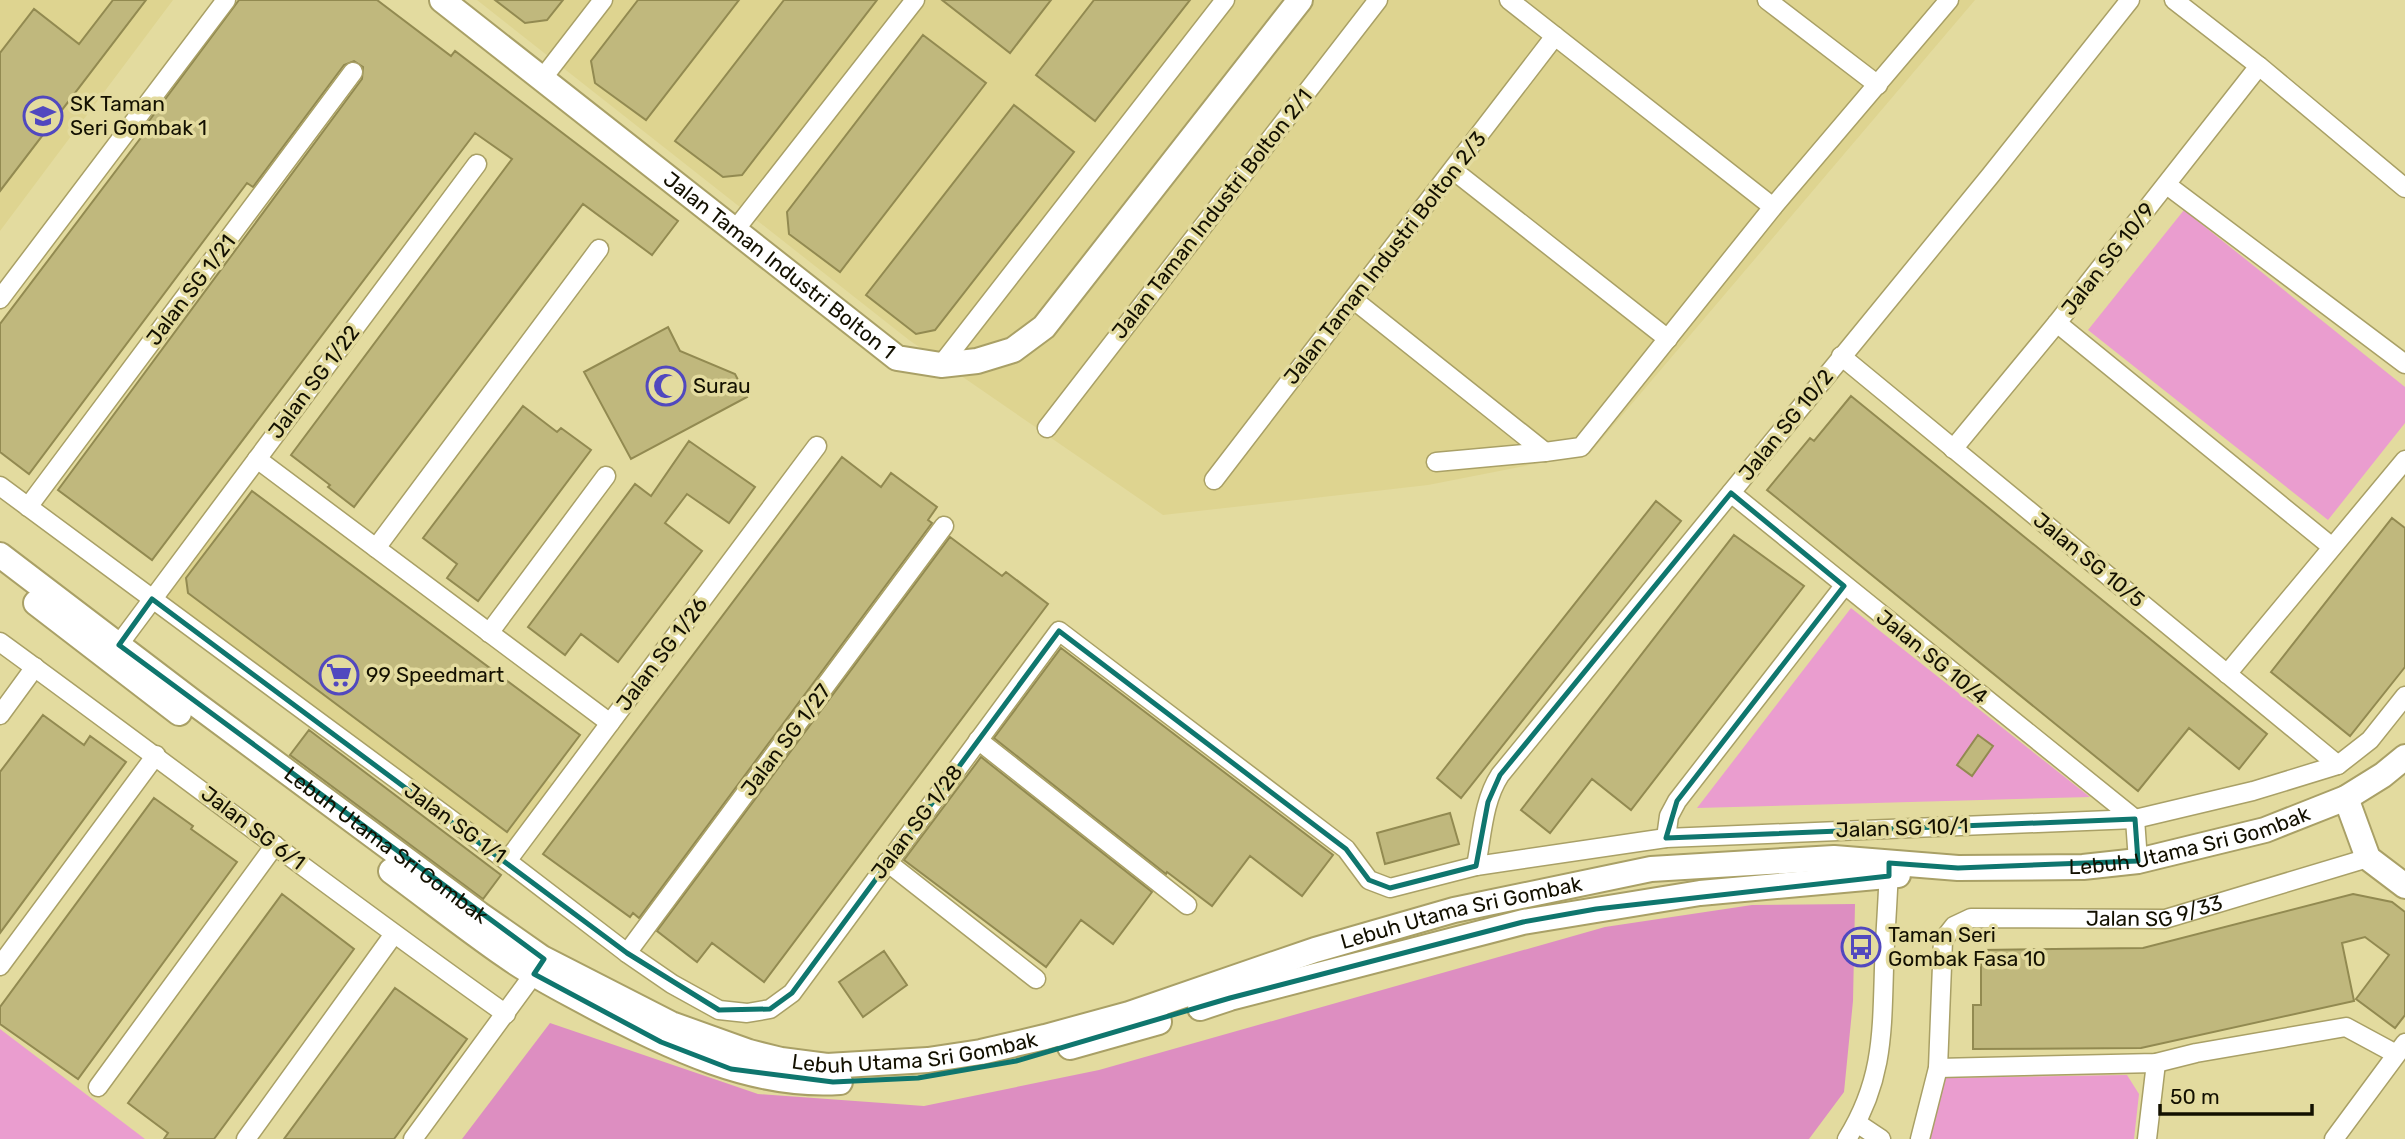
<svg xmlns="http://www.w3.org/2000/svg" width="2405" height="1139" viewBox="0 0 2405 1139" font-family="Rubik,sans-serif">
	<rect width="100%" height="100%" fill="#e3db9f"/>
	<path fill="#ded490" d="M 0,0 L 173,0 L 0,231 Z
		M 477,0 L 1975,0 L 1590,453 L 1428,485 L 1163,515 L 909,340 Z
		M 215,530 L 555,786 L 508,849 L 164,596 Z"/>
	<path fill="#ea9dcf" d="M 2184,210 L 2405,387 L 2405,423 L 2328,520 L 2088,330 Z
		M 1851,608 L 2090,797 L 1697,808 Z
		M 0,1029 L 145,1139 L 0,1139 Z
		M 2127,1075 L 2139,1094 L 2134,1139 L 1927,1139 L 1945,1078 Z"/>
	<path fill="#dd8ec1" d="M 1855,904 L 1853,1001 L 1844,1092 L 1809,1139 L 462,1139 L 550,1023 L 758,1094 L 924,1106 L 1099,1070 L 1605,927 L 1752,905 Z"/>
	<path fill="#c0b87d" stroke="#928a51" stroke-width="2" d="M 113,0 L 146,0 L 0,191 L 0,53 L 34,9 L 79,44 Z
		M 239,0 L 377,0 L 451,56 L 455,51 L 678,221 L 652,255 L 583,204 L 354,507 L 328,487 L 330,485 L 291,455 L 512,159 L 475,133 L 152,560 L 58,490 L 362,79 L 363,67 L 354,61 L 344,65 L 253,187 L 247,183 L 29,474 L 0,452 L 0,324 L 152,123 L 149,121 Z
		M 495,0 L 563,0 L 547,20 L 525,23 Z
		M 638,0 L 739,0 L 646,120 L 595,83 L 591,61 Z
		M 784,0 L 877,0 L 742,175 L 723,177 L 675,141 Z
		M 942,0 L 1051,0 L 1010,53 Z
		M 1094,0 L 1190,0 L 1095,121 L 1036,75 Z
		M 923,35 L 986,83 L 840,272 L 789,234 L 787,212 Z
		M 1014,105 L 1074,152 L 935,330 L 916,334 L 866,295 Z
		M 668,327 L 680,351 L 735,374 L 747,397 L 631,459 L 584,372 Z
		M 1851,396 L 2267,734 L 2239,769 L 2189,728 L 2138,791 L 1767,490 L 1810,438 L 1814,441 Z
		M 523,406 L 557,432 L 561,428 L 591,450 L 478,601 L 447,578 L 457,564 L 423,538 Z
		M 689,441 L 755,487 L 729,523 L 687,494 L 665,523 L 702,551 L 618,662 L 581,634 L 565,655 L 528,627 L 635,484 L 651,496 Z
		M 842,457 L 881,487 L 891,473 L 937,507 L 928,520 L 932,523 L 639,918 L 633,913 L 630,917 L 543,854 Z
		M 252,491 L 580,735 L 507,832 L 188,593 L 186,578 Z
		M 1656,501 L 1681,521 L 1461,798 L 1437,778 Z
		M 2392,518 L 2405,528 L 2405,667 L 2350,736 L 2271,672 Z
		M 1734,535 L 1804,586 L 1631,810 L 1592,779 L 1550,833 L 1521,810 Z
		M 950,537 L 1002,576 L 1006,572 L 1048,604 L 764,982 L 712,943 L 697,962 L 657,931 Z
		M 1061,648 L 1333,855 L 1302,896 L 1250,856 L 1212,906 L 1167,872 L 1166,874 L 994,738 Z
		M 43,715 L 84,745 L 90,736 L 126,762 L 0,933 L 0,772 Z
		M 309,730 L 501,875 L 483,899 L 290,755 Z
		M 1978,735 L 1993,746 L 1972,776 L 1957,765 Z
		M 981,757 L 1152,892 L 1113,944 L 1081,920 L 1046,967 L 904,860 Z
		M 154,798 L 193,826 L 191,829 L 237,862 L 78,1079 L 0,1024 L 0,1007 Z
		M 1450,813 L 1459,844 L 1385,864 L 1377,833 Z
		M 282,894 L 354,949 L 214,1139 L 164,1139 L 168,1133 L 128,1103 Z
		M 2353,894 L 2392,902 L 2405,912 L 2405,1015 L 2395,1028 L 2356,999 L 2389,955 L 2365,937 L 2342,943 L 2354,1001 L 2141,1048 L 1973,1049 L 1973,1005 L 1981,1005 L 1981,950 L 2143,948 Z
		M 884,951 L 907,985 L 863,1017 L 839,982 Z
		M 395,988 L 467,1039 L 394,1139 L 284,1139 Z"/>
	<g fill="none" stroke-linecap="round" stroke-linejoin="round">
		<defs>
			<g id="street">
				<path d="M 1509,0 L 1773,207"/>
				<path d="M 1767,0 L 1878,85"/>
				<path d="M 2174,0 L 2259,66 L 2405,188"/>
				<path d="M 542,79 L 603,0"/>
				<path d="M 1453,170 L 1668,339"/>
				<path d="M 2167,185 L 2405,364"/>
				<path d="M 735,230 L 915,0"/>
				<path d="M 0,299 L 226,0"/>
				<path d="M 1354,300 L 1545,452"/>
				<path d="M 2057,323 L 2332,547"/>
				<path d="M 1841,356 L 2338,765"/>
				<path d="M 941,365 L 1225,0"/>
				<path d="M 1047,428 L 1378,0"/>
				<path d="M 1953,449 L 2057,323 L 2259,66"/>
				<path d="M 257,459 L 610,723"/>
				<path d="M 1436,462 L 1545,452 L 1581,447 L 1773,207 L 1949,0"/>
				<path d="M 1214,480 L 1555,36"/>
				<path d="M 0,486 L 507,861 L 627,953 L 672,984 L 719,1010 L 747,1013 L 770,1009 L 792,993 L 1059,631 L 1346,849 L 1369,880 L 1390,888 L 1476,866 L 1666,838 L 2135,819 L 2253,791 L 2338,765 L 2370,740 L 2405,696"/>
				<path d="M 1731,493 L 2135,819 L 2138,861"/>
				<path d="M 28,507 L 353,72"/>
				<path d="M 376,548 L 599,249"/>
				<path d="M 489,633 L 606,476"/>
				<path d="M 0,642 C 169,765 335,893 506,1014"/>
				<path d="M 111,655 L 477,164"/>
				<path d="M 2227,674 L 2405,460"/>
				<path d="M 0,715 L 35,667"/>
				<path d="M 978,740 L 1187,905"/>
				<path d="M 1666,838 L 1669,816 L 1677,801 L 1844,586"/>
				<path d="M 507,861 L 817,446"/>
				<path d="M 887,862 L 1036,979"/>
				<path d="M 1476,866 C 1482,836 1483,801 1500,775 L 1990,176 L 2130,0"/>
				<path d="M 627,953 L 944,526"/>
				<path d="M 0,966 L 156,755"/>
				<path d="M 1938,1068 L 2156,1063 L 2196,1053 L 2346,1027 L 2396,1054"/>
				<path d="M 98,1087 L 275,845"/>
				<path d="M 1857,1123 L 1881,1139"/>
				<path d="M 246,1139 L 394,934"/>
				<path d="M 413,1139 L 539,967"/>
				<path d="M 1847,1139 C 1883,1081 1882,1034 1884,968 C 1885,934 1888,900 1889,866"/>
				<path id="s1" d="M 1920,1139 L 1938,1068 L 1943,940 L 1954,926 L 1971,918 L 2165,919 L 2368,858"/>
				<path d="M 2147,1139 L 2156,1063"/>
				<path d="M 2334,1139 L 2405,1043"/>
			</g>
			<g id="secondary">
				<path id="s2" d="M 442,0 L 897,358 L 941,365 L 977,361 L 1013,350 L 1044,327 L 1300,0"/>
				<path id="s3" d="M 0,555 L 193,702 L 479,914 L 542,958 L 671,1024 L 749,1052 L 781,1060 L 827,1066 L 928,1060 L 981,1052 L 1045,1037 L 1129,1014 L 1315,950 L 1454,910 L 1651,869 L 1834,858 L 1958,868 L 2083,867 L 2138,861 L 2265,830 L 2346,798 L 2383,775 L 2405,757"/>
				<path d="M 36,603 L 179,713"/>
				<path d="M 2346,798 L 2368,858 L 2405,886"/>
				<path d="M 391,871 C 429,899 467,929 506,956 C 534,976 565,991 594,1007 C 670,1047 752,1088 840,1082"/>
				<path d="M 1200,1008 L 1230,998 L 1523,922 L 1700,893 L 1898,875"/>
				<path d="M 1070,1047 L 1159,1022"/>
			</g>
		</defs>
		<use href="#street" stroke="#a9a066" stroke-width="21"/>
		<use href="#secondary" stroke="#a9a066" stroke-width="28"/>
		<use href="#street" stroke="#fff" stroke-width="18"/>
		<use href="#secondary" stroke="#fff" stroke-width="24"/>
	</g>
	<path fill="none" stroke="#0f766e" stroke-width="5" stroke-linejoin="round" d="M 1731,493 L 1844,586 L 1677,801 L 1666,838 L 2135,819 L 2138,861 L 1958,868 L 1889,863 L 1889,876 L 1596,909 L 1523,922 L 1230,998 L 1016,1061 L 918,1078 L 833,1082 L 731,1069 L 661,1042 L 534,974 L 544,959 L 119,645 L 152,599 L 627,953 L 719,1010 L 770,1009 L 792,993 L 1059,631 L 1346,849 L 1369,880 L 1390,888 L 1476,866 L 1488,802 L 1500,775 Z"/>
	<defs>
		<symbol id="school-ring" viewBox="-11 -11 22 22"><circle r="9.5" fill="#e3db9f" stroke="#5148bf" stroke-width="1.5"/><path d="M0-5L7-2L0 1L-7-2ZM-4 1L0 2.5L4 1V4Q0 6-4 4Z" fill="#5148bf"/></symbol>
		<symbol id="mosque-ring" viewBox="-11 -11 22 22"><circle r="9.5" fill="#e3db9f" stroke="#5148bf" stroke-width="1.5"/><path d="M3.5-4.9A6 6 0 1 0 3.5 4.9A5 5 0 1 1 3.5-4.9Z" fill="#5148bf"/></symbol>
		<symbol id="supermarket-ring" viewBox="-11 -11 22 22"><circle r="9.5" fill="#e3db9f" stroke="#5148bf" stroke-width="1.5"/><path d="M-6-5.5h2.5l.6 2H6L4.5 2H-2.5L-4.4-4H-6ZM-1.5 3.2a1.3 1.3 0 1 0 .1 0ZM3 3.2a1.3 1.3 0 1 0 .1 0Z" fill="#5148bf"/></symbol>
		<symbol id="bus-ring" viewBox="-11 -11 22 22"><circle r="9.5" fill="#e3db9f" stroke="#5148bf" stroke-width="1.5"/><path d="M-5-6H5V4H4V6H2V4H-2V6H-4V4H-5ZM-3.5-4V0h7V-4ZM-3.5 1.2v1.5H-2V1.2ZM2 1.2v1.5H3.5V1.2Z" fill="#5148bf"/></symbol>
	</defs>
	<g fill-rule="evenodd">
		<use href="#school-ring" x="21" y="94" width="44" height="44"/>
		<use href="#mosque-ring" x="644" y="364" width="44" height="44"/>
		<use href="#supermarket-ring" x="317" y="653" width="44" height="44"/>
		<use href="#bus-ring" x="1839" y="925" width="44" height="44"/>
	</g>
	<g text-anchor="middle" stroke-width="7" stroke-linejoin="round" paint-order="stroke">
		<g font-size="21" fill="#131000" stroke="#e3db9f" text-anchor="start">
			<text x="70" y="111">SK Taman<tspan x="70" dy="24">Seri Gombak 1</tspan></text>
			<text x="693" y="393">Surau</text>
			<text x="366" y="682">99 Speedmart</text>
			<text x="1888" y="942">Taman Seri<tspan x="1888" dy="24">Gombak Fasa 10</tspan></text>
		</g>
		<g font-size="21" fill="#131000" stroke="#e3db9f">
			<text transform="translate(1212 214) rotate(-52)" y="7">Jalan Taman Industri Bolton 2/1</text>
			<text transform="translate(1385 258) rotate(-52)" y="7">Jalan Taman Industri Bolton 2/3</text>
			<text transform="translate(2108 259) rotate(-52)" y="7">Jalan SG 10/9</text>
			<text dy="7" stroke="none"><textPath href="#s2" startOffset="429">Jalan Taman Industri Bolton 1</textPath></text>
			<text transform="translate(191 290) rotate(-53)" y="7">Jalan SG 1/21</text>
			<text transform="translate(314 382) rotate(-53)" y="7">Jalan SG 1/22</text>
			<text transform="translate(1786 425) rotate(-51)" y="7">Jalan SG 10/2</text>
			<text transform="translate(2089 560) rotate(39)" y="7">Jalan SG 10/5</text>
			<text transform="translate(662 654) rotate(-53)" y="7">Jalan SG 1/26</text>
			<text transform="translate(1932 657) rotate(39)" y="7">Jalan SG 10/4</text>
			<text transform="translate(786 740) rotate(-53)" y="7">Jalan SG 1/27</text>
			<text transform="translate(917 822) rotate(-53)" y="7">Jalan SG 1/28</text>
			<text transform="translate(455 823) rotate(36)" y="7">Jalan SG 1/1</text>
			<text transform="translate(253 828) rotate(37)" y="7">Jalan SG 6/1</text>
			<text transform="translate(1902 828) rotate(-2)" y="7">Jalan SG 10/1</text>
			<text dy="7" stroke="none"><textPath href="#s3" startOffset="2375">Lebuh Utama Sri Gombak</textPath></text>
			<text dy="7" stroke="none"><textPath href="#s3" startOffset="483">Lebuh Utama Sri Gombak</textPath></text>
			<text dy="7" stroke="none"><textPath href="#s1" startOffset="422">Jalan SG 9/33</textPath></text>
			<text dy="7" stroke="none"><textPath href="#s3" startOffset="1638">Lebuh Utama Sri Gombak</textPath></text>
			<text dy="7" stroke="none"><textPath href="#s3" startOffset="1071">Lebuh Utama Sri Gombak</textPath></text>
		</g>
	</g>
	<path d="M2160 1104v10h152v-10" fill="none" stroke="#131000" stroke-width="3.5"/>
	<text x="2170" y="1104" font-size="21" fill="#131000" stroke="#e3db9f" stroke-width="5" paint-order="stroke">50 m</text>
</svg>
